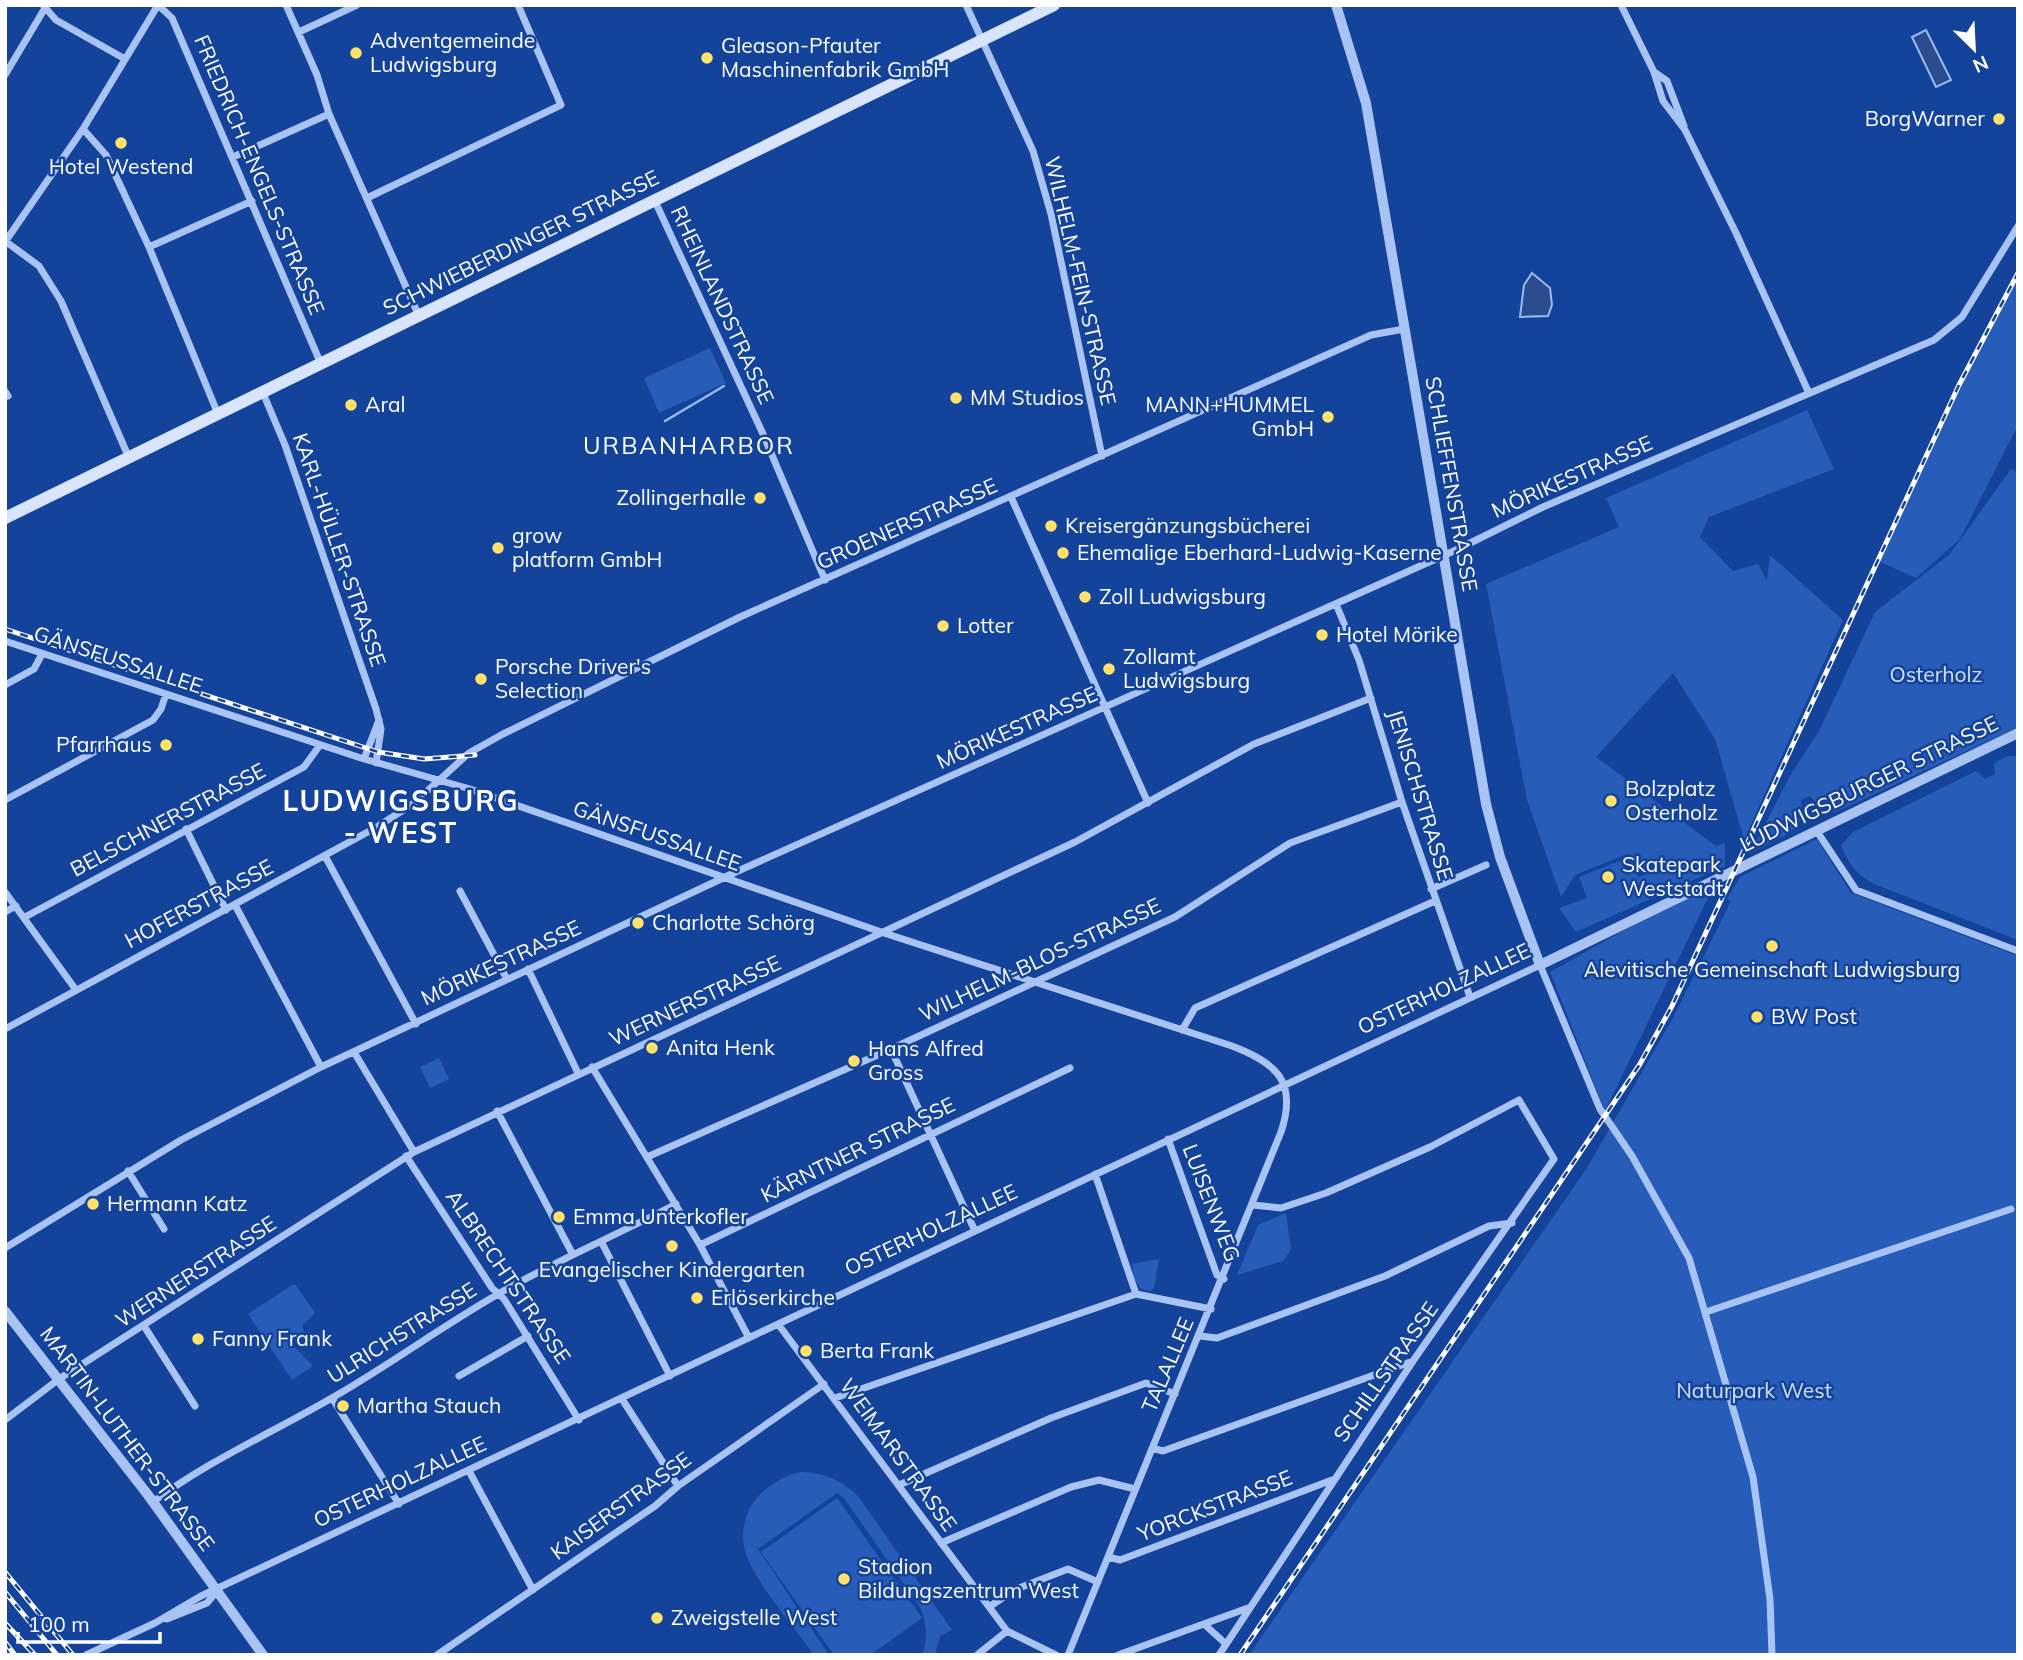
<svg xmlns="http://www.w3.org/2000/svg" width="2023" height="1660" viewBox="0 0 2023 1660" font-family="Mulish,sans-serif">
	<rect width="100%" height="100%" fill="#14439b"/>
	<path fill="#275cb9" d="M 2018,273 L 2018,425 L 1960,539 L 1916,578 L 1878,561 L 1959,385 Z
		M 710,348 L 726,383 L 659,413 L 644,378 Z
		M 1807,410 L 1834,469 L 1709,517 L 1700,537 L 1733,571 L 1758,564 L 1767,580 L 1770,555 L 1843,620 L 1744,840 L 1715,739 L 1673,673 L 1596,757 L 1716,846 L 1725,843 L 1725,866 L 1576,932 L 1559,908 L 1587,898 L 1579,877 L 1630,857 L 1638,877 L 1662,868 L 1627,854 L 1575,875 L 1561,897 L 1527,800 L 1486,584 L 1619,527 L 1606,498 Z
		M 2011,469 L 2018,473 L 2018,727 L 1836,812 L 1823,811 L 1810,796 L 1801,800 L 1803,817 L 1790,833 L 1750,853 L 1791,774 L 1819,731 L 1875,612 L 1950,554 Z
		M 2008,756 L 2018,756 L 2018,940 L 1874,884 C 1858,876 1847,863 1841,845 L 1853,832 L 1976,771 L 1985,779 L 1995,774 L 1994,763 Z
		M 1817,839 L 1851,893 L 2018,956 L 2018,1655 L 1249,1655 L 1587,1168 L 1674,1016 L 1731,901 L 1727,899 L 1740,877 Z
		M 1718,877 L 1605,1111 L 1550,972 Z
		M 439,1058 L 449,1079 L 430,1088 L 420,1067 Z
		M 1286,1213 L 1291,1250 L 1283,1261 L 1237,1275 L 1258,1225 Z
		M 1159,1259 L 1154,1288 L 1150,1291 L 1141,1289 L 1134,1279 L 1132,1264 Z
		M 292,1285 L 296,1285 L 315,1313 L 303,1325 L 304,1338 L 300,1341 L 292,1337 L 288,1340 L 313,1366 L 292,1380 L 248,1314 Z
		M 800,1472 C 825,1473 839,1479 858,1496 L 952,1630 L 940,1636 L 935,1655 L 922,1655 C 928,1637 927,1624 920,1607 L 844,1498 L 837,1493 L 758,1549 L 829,1655 L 814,1655 C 795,1628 753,1580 745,1551 C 735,1510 765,1481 800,1472 Z
		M 837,1498 L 922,1618 L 870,1655 L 834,1655 L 761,1552 Z"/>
	<path fill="#2b4c8f" stroke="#9bbdf6" stroke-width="2" d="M 1926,30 L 1951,80 L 1936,87 L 1912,37 Z
		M 1532,273 L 1550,288 L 1552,305 L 1548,316 L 1520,317 L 1524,285 Z"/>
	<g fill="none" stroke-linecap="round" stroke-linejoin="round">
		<path stroke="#9bbdf6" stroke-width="2.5" d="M 665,421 L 724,386"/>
		<path stroke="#a9c4f3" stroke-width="7" d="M 43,5 L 56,20 L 125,59
			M 158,5 L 172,18 L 321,364
			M 286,5 L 317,75 L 329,114 L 418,314
			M 966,5 L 1033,151 L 1051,214 L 1102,456
			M 1621,5 L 1654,72 L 1663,101 L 1685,130 L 1736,233 L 1808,391
			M 299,32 L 357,5
			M 1654,72 L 1667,81 L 1684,126
			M 5,75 L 45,8
			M 83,129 L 106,155 L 149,247 L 218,414
			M 233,157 L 329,114
			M 367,198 L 561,105 L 518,5
			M 654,199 L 763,434 L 825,580
			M 5,241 L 39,266 L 61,301 L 129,458
			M 5,242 L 83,129 L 158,5
			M 149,247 L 252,201
			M 5,391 L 8,396
			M 263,393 L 285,445 L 376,709 L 381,729 L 376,763
			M 1011,497 L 1148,803
			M 1336,604 L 1359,660 L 1402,802 L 1470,997
			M 5,641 L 364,759 L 470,789 L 884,933 L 1232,1046 C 1276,1063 1298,1081 1281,1132 L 1068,1655
			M 5,685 L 34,669 L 42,654
			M 364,759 L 379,720
			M 5,800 L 153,720 L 161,709 L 166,694
			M 186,829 L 226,910
			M 1816,830 L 1856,890 L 2018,951
			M 325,856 L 416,1024
			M 1431,889 L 1486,865
			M 460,891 L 507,979
			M 5,892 L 76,990
			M 235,905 L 321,1067
			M 5,912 L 16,906
			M 25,917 L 304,767 L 320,745
			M 528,969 L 578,1073
			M 5,1029 L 377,827 L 414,803 L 469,753 L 503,734 L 740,617 L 1371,335 L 1404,329
			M 1182,1030 L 1195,1008 L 1435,901
			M 891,1049 L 975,1231
			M 354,1052 L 414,1152
			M 592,1067 L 700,1245 L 749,1338
			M 497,1111 L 572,1253
			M 1168,1139 L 1217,1275 L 1224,1279
			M 406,1156 L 492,1288 L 504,1299 L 579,1420
			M 647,1157 L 891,1049 L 1175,917 L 1290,843 L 1402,802
			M 128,1171 L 164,1229
			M 1095,1174 L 1136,1294
			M 602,1243 L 670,1376
			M 700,1245 L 1070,1068
			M 5,1248 L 181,1140 L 321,1067 L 738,871 L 1456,550 L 1543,507 L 1934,340 L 1962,317 L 2018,226
			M 1706,1312 L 2011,1209
			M 778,1324 L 1007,1631 L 1056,1655
			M 144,1326 L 195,1406
			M 1200,1336 L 1217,1338 L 1385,1276 L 1489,1226 L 1512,1223
			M 459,1376 L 528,1336
			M 332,1398 L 399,1504
			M 835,1398 L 1136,1294 L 1211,1309
			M 622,1399 L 678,1486
			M 5,1420 L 59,1379 L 414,1152 L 1075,842 L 1254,744 L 1371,698
			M 1152,1448 L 1163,1451 L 1413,1361
			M 469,1471 L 533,1590
			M 899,1485 L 1051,1418 L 1146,1383 L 1175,1394
			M 153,1502 C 209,1460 276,1431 337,1395 C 392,1363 444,1325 500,1293 C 557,1260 617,1235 676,1204
			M 941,1543 L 1071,1487 L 1099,1480 L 1135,1489
			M 1108,1557 L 1120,1560 L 1332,1480
			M 989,1607 L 1014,1590 L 1068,1569 L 1098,1582
			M 167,1619 L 207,1603 L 217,1591
			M 1204,1624 L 1226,1644
			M 86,1655 L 155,1623 L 201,1596 L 1540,965 L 1600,1109 L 1632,1156 L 1689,1258 L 1753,1477 L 1770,1599 L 1772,1655
			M 437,1655 L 655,1506 L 678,1486 L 824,1384
			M 977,1655 L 1007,1631
			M 1118,1655 L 1248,1608
			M 1219,1655 L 1413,1361 L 1554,1159 L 1519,1100 L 1430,1147 L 1326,1193 L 1281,1208 L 1253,1205"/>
		<path stroke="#a9c4f3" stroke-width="10" d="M 1336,5 L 1366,103 L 1486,804 L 1500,857 L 1540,965 L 2018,733
			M 5,1311 L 148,1495 L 263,1655"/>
		<path stroke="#d9e5fd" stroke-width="12" d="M 5,518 L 1054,5"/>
		<defs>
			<path id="rail" d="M 5,629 L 378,752 L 424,759 L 475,755
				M 5,1572 L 73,1655
				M 5,1592 L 57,1655
				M 5,1623 L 35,1655
				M 5,1642 L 15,1655
				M 1240,1655 L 1640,1064 L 1672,1006 L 1959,385 L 2018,273"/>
		</defs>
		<use href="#rail" stroke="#fff" stroke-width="5"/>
		<use href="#rail" stroke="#14439b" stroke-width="2.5" stroke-dasharray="8" stroke-linecap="butt"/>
	</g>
	<g fill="#ffe26b" stroke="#14439b" stroke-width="2.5">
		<circle cx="356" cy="53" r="7"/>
		<circle cx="707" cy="58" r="7"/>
		<circle cx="1999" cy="119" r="7"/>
		<circle cx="121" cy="143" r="7"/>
		<circle cx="956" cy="398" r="7"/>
		<circle cx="351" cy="405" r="7"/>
		<circle cx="1328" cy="417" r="7"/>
		<circle cx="760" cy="498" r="7"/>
		<circle cx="1051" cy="526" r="7"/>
		<circle cx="498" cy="548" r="7"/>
		<circle cx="1063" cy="553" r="7"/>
		<circle cx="1085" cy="597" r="7"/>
		<circle cx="943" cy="626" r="7"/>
		<circle cx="1322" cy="635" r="7"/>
		<circle cx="1109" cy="669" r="7"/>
		<circle cx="481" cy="679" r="7"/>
		<circle cx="166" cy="745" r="7"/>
		<circle cx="1611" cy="801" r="7"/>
		<circle cx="1608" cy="877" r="7"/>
		<circle cx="638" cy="923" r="7"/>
		<circle cx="1772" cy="946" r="7"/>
		<circle cx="1757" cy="1017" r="7"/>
		<circle cx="652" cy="1048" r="7"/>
		<circle cx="854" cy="1061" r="7"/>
		<circle cx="93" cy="1204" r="7"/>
		<circle cx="559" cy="1217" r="7"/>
		<circle cx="672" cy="1246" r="7"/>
		<circle cx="697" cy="1298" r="7"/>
		<circle cx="198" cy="1339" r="7"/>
		<circle cx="806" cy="1351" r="7"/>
		<circle cx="343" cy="1406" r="7"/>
		<circle cx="844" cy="1579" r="7"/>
		<circle cx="657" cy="1618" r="7"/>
	</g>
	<g text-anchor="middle" stroke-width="5" stroke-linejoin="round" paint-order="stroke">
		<g font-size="21" fill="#fff" stroke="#14439b" text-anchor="start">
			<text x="370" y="48">Adventgemeinde<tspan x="370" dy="24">Ludwigsburg</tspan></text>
			<text x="721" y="53">Gleason-Pfauter<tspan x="721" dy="24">Maschinenfabrik GmbH</tspan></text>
			<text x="1985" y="126" text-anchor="end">BorgWarner</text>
			<text x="121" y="174" text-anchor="middle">Hotel Westend</text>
			<text x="970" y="405">MM Studios</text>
			<text x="365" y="412">Aral</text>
			<text x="1314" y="412" text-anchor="end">MANN+HUMMEL<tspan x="1314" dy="24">GmbH</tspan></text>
			<text x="746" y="505" text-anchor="end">Zollingerhalle</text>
			<text x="1065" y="533">Kreisergänzungsbücherei</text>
			<text x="512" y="543">grow<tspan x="512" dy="24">platform GmbH</tspan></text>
			<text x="1077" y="560">Ehemalige Eberhard-Ludwig-Kaserne</text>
			<text x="1099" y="604">Zoll Ludwigsburg</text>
			<text x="957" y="633">Lotter</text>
			<text x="1336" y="642">Hotel Mörike</text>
			<text x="1123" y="664">Zollamt<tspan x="1123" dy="24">Ludwigsburg</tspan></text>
			<text x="495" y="674">Porsche Driver's<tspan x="495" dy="24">Selection</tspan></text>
			<text x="152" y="752" text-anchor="end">Pfarrhaus</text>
			<text x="1625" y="796">Bolzplatz<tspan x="1625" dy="24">Osterholz</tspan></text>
			<text x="1622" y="872">Skatepark<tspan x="1622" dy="24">Weststadt</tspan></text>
			<text x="652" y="930">Charlotte Schörg</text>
			<text x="1772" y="977" text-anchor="middle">Alevitische Gemeinschaft Ludwigsburg</text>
			<text x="1771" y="1024">BW Post</text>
			<text x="666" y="1055">Anita Henk</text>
			<text x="868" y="1056">Hans Alfred<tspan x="868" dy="24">Gross</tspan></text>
			<text x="107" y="1211">Hermann Katz</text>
			<text x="573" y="1224">Emma Unterkofler</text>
			<text x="672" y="1277" text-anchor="middle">Evangelischer Kindergarten</text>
			<text x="711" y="1305">Erlöserkirche</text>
			<text x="212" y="1346">Fanny Frank</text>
			<text x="820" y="1358">Berta Frank</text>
			<text x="357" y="1413">Martha Stauch</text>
			<text x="858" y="1574">Stadion<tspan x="858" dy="24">Bildungszentrum West</tspan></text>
			<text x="671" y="1625">Zweigstelle West</text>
		</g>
		<g font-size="21" fill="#fff" stroke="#14439b">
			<text transform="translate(259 175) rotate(67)" y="7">FRIEDRICH-ENGELS-STRASSE</text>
			<text transform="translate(521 243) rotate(-26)" y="7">SCHWIEBERDINGER STRASSE</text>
			<text transform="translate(1080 281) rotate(77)" y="7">WILHELM-FEIN-STRASSE</text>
			<text transform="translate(722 305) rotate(65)" y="7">RHEINLANDSTRASSE</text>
			<text transform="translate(1572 477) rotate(-24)" y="7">MÖRIKESTRASSE</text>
			<text transform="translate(1451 484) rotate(80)" y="7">SCHLIEFFENSTRASSE</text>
			<text transform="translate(907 524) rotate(-24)" y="7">GROENERSTRASSE</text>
			<text transform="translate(339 550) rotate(71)" y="7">KARL-HÜLLER-STRASSE</text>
			<text transform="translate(118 660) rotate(18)" y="7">GÄNSFUSSALLEE</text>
			<text transform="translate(1017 728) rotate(-24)" y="7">MÖRIKESTRASSE</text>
			<text transform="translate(1869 784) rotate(-26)" y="7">LUDWIGSBURGER STRASSE</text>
			<text transform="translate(1420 795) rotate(73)" y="7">JENISCHSTRASSE</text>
			<text transform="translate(168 820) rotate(-28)" y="7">BELSCHNERSTRASSE</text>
			<text transform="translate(657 836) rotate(19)" y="7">GÄNSFUSSALLEE</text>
			<text transform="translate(199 904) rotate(-28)" y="7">HOFERSTRASSE</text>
			<text transform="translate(1040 960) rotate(-25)" y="7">WILHELM-BLOS-STRASSE</text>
			<text transform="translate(501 963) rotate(-25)" y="7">MÖRIKESTRASSE</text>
			<text transform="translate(1444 989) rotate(-25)" y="7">OSTERHOLZALLEE</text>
			<text transform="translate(695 1001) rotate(-25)" y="7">WERNERSTRASSE</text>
			<text transform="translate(858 1150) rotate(-26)" y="7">KÄRNTNER STRASSE</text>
			<text transform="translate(1211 1203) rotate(69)" y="7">LUISENWEG</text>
			<text transform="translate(931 1230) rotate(-25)" y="7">OSTERHOLZALLEE</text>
			<text transform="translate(196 1272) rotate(-33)" y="7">WERNERSTRASSE</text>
			<text transform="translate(508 1277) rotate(56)" y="7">ALBRECHTSTRASSE</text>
			<text transform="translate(402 1333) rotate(-32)" y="7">ULRICHSTRASSE</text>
			<text transform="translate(1168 1365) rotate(-67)" y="7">TALALLEE</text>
			<text transform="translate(1386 1372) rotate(-55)" y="7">SCHILLSTRASSE</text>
			<text transform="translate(127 1439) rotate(53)" y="7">MARTIN-LUTHER-STRASSE</text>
			<text transform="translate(898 1455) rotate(54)" y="7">WEIMARSTRASSE</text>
			<text transform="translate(400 1482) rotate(-25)" y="7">OSTERHOLZALLEE</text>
			<text transform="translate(621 1506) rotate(-36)" y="7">KAISERSTRASSE</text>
			<text transform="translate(1215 1506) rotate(-21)" y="7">YORCKSTRASSE</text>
		</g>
		<g font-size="21" fill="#d1e1fd" stroke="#14439b">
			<text x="1936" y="682">Osterholz</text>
			<text x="1754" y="1398">Naturpark West</text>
		</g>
		<g font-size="24" letter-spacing="2" fill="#fff" stroke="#14439b">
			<text x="689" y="454">URBANHARBOR</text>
		</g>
		<g font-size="28" font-weight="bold" letter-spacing="2" fill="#fff" stroke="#14439b">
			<text x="401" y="811">LUDWIGSBURG<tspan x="401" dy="32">- WEST</tspan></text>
		</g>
	</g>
	<rect width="2023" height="1660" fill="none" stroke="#ffffff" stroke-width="14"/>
	<g transform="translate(1974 49) rotate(156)" stroke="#14439b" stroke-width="5" paint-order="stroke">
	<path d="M0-5L12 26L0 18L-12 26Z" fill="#ffffff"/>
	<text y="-10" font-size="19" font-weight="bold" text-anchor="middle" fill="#ffffff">N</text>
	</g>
	<path d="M18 1632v10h142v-10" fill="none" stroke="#ffffff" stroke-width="3.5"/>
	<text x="28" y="1632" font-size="21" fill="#ffffff" stroke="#14439b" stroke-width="5" paint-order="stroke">100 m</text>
</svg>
